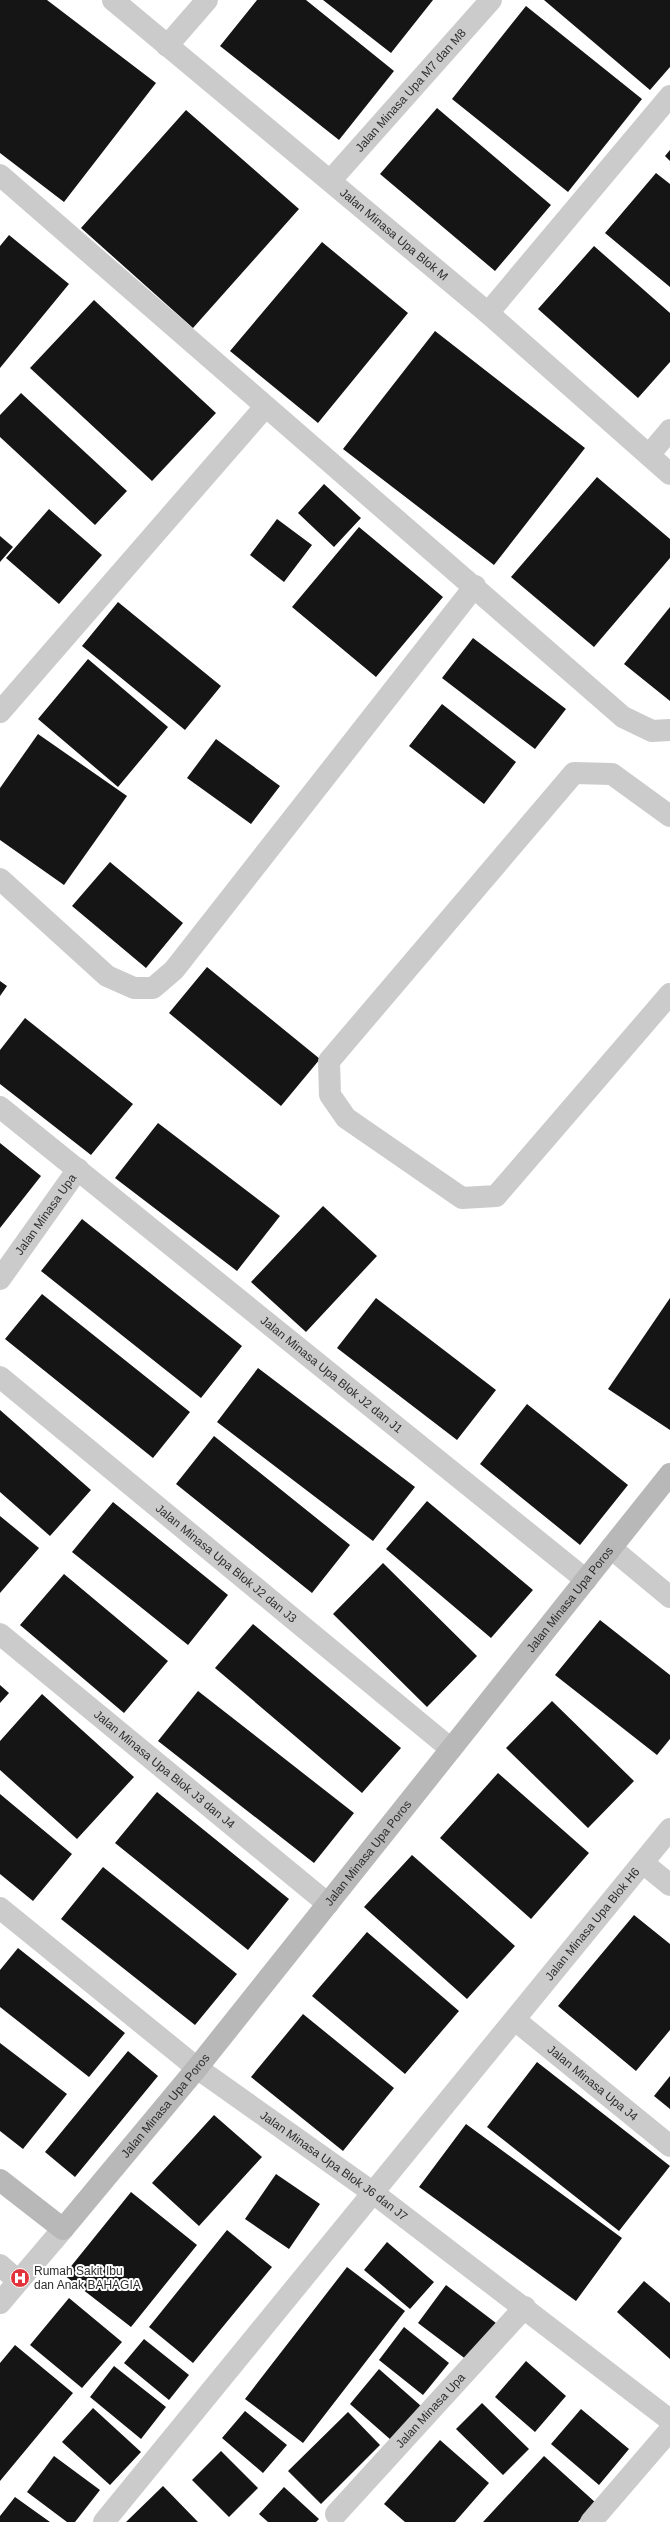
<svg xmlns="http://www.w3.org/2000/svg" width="670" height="2522" viewBox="0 0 670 2522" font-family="Helvetica,sans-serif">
	<rect width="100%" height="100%" fill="#fff"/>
	<path fill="#151515" d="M 0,0 L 47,0 L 156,83 L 64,202 L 0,153 Z
		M 257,0 L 306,0 L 394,71 L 339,140 L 220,46 Z
		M 323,0 L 433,0 L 391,53 Z
		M 544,0 L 670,0 L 670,67 L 650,90 Z
		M 526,6 L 642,99 L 568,192 L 452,99 Z
		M 437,108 L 551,205 L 495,271 L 380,174 Z
		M 186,110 L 299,209 L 193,328 L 81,228 Z
		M 670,150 L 670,161 L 665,156 Z
		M 656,173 L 670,184 L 670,287 L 605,233 Z
		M 9,235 L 69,284 L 0,368 L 0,246 Z
		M 322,242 L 408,313 L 318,423 L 230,351 Z
		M 594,246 L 670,313 L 670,362 L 638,398 L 538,309 Z
		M 94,300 L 216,413 L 152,481 L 30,368 Z
		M 435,331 L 585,448 L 494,565 L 343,449 Z
		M 21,393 L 127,491 L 95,525 L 0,437 L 0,415 Z
		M 597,477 L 670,539 L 670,558 L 594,647 L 511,577 Z
		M 324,484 L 361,518 L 334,547 L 298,513 Z
		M 49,509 L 102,555 L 59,604 L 6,558 Z
		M 277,519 L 312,545 L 284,582 L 250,555 Z
		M 359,527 L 443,597 L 376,677 L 292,607 Z
		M 0,536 L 13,547 L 0,562 Z
		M 118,602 L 221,686 L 185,730 L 82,646 Z
		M 670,607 L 670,701 L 624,664 Z
		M 473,638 L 566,709 L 535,749 L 442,678 Z
		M 88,659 L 168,727 L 118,787 L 38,719 Z
		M 442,704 L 516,762 L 484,804 L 409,746 Z
		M 38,734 L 127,796 L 64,885 L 0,840 L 0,788 Z
		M 216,739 L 280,786 L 251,824 L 187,778 Z
		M 110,862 L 183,923 L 146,968 L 72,906 Z
		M 207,967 L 320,1059 L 281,1106 L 169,1013 Z
		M 0,981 L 7,986 L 0,996 Z
		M 25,1018 L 133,1104 L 91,1155 L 0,1084 L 0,1050 Z
		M 158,1123 L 280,1216 L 237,1271 L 115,1178 Z
		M 0,1143 L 41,1176 L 0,1228 Z
		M 323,1206 L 377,1256 L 306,1332 L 251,1282 Z
		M 82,1219 L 242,1346 L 201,1398 L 41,1271 Z
		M 42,1294 L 190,1412 L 153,1458 L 5,1339 Z
		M 376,1298 L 496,1390 L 457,1440 L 337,1348 Z
		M 670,1298 L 670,1430 L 608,1389 Z
		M 258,1368 L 415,1487 L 373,1541 L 217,1422 Z
		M 527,1404 L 628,1485 L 580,1545 L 480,1464 Z
		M 0,1410 L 91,1490 L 50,1536 L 0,1492 Z
		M 214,1436 L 350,1545 L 312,1593 L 176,1484 Z
		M 427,1501 L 533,1590 L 491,1638 L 386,1549 Z
		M 113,1502 L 228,1595 L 188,1645 L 72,1552 Z
		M 0,1516 L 39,1548 L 0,1593 Z
		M 383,1563 L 477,1656 L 427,1707 L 333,1614 Z
		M 64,1574 L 168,1661 L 124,1713 L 20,1625 Z
		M 600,1620 L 670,1675 L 670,1739 L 657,1755 L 555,1675 Z
		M 253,1624 L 401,1748 L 362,1793 L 215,1668 Z
		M 0,1685 L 9,1693 L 0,1703 Z
		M 198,1691 L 354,1813 L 314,1863 L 158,1741 Z
		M 42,1694 L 134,1777 L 77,1839 L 0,1770 L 0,1741 Z
		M 552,1701 L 634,1781 L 588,1828 L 506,1748 Z
		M 498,1773 L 589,1853 L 531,1919 L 440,1838 Z
		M 157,1792 L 289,1899 L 248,1950 L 115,1843 Z
		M 0,1794 L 72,1854 L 33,1901 L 0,1874 Z
		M 412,1855 L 515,1946 L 467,1999 L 364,1907 Z
		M 103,1867 L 237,1974 L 195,2025 L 61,1919 Z
		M 634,1915 L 670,1944 L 670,2030 L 636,2071 L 558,2006 Z
		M 367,1932 L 459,2011 L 405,2074 L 312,1996 Z
		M 18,1948 L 125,2033 L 89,2077 L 0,2007 L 0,1970 Z
		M 303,2014 L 394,2088 L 343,2151 L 251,2077 Z
		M 0,2043 L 67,2094 L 23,2149 L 0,2131 Z
		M 128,2051 L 158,2076 L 75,2177 L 45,2152 Z
		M 537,2062 L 670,2166 L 619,2231 L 487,2127 Z
		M 670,2076 L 670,2109 L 654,2096 Z
		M 214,2115 L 262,2157 L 199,2226 L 152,2183 Z
		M 466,2124 L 622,2238 L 576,2301 L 419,2187 Z
		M 276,2174 L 320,2204 L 289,2249 L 245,2219 Z
		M 131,2192 L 197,2245 L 131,2327 L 64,2275 Z
		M 227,2230 L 272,2267 L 193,2363 L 149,2327 Z
		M 387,2242 L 434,2282 L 410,2309 L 364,2270 Z
		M 347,2267 L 405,2311 L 303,2443 L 245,2399 Z
		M 644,2281 L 670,2303 L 670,2359 L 617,2312 Z
		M 446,2285 L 496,2323 L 467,2360 L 418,2323 Z
		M 69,2298 L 122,2342 L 82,2388 L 30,2345 Z
		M 404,2327 L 449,2363 L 423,2395 L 379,2360 Z
		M 144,2339 L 189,2375 L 169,2400 L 124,2363 Z
		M 15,2345 L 73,2393 L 0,2481 L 0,2363 Z
		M 526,2361 L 566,2396 L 535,2432 L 495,2397 Z
		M 114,2366 L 166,2407 L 141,2439 L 90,2397 Z
		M 379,2369 L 421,2406 L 391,2440 L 350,2404 Z
		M 482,2403 L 529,2449 L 503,2475 L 456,2429 Z
		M 93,2408 L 141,2452 L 110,2485 L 62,2442 Z
		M 581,2409 L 629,2449 L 599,2485 L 551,2444 Z
		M 245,2411 L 287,2445 L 263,2473 L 222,2438 Z
		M 348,2412 L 380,2445 L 321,2504 L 288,2471 Z
		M 440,2440 L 489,2483 L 455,2522 L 405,2522 L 384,2504 Z
		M 221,2451 L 258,2488 L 229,2517 L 192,2480 Z
		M 54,2456 L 100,2490 L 75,2522 L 67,2522 L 27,2492 Z
		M 544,2456 L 596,2503 L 578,2522 L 483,2522 Z
		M 163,2486 L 198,2522 L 126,2522 Z
		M 284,2487 L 319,2519 L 316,2522 L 268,2522 L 259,2514 Z
		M 15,2497 L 50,2522 L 0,2522 L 0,2516 Z"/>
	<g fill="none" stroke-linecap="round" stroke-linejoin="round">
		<path stroke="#cbcbcb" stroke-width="22" d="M 0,2265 L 18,2281"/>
		<g stroke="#cbcbcb" stroke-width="22">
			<path id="s1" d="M 113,0 L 488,313 L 670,474"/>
			<path d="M 167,46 L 207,0"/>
			<path d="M 0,175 L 623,717 L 652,731 L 670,730"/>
			<path id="s2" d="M 331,180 L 491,0"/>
			<path d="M 488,313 L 670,96"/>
			<path d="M 649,455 L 670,430"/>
			<path d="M 0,712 L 265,407"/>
			<path d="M 670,816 L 612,774 L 574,773 L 329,1061 L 330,1095 L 346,1118 L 462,1198 L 496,1196 L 670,994"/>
			<path d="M 0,879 L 107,976 L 134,988 L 153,988 L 174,970 L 475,586"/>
			<path id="s3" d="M 0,1107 L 586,1580"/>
			<path id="s4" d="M 0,1279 L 78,1169"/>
			<path id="s5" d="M 0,1377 L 451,1749"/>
			<path d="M 611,1548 L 670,1597"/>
			<path id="s6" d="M 0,1634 L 328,1904"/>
			<path d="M 643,1863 L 670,1885"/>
			<path id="s7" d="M 0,1908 L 197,2068 L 372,2192 L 670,2420"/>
			<path id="s8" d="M 515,2020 L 670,2146"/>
			<path d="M 0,2303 L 63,2229"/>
			<path id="s9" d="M 336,2514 L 525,2307"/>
			<path id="s10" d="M 104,2522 L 670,1829"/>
			<path d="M 591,2522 L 670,2430"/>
		</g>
		<path stroke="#b8b8b8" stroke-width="22" id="s11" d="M 0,2180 L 63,2229 L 197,2068 L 670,1474"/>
	</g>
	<defs>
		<symbol id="hospital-disc" viewBox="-11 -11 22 22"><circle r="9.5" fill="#e2333c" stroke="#fff"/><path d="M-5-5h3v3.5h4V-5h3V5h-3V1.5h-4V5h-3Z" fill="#fff"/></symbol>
	</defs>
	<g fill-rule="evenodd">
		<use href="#hospital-disc" x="9" y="2267" width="22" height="22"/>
	</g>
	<g text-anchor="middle" stroke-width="4" stroke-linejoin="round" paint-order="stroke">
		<g font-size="12" fill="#2e2e2e" stroke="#fff">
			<text dy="4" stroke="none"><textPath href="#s2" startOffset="120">Jalan Minasa Upa M7 dan M8</textPath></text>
			<text dy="4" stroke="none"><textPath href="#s1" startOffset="366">Jalan Minasa Upa Blok M</textPath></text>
			<text dy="4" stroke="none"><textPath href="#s4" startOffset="79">Jalan Minasa Upa</textPath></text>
			<text dy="4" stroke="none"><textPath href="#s3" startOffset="426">Jalan Minasa Upa Blok J2 dan J1</textPath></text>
			<text dy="4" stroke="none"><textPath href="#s5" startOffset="293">Jalan Minasa Upa Blok J2 dan J3</textPath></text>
			<text dy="4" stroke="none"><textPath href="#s11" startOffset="888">Jalan Minasa Upa Poros</textPath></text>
			<text dy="4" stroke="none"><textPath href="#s6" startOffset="213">Jalan Minasa Upa Blok J3 dan J4</textPath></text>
			<text dy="4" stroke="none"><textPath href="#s11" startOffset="564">Jalan Minasa Upa Poros</textPath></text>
			<text dy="4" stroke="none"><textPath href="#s10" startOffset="772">Jalan Minasa Upa Blok H6</textPath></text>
			<text dy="4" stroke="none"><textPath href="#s8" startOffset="100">Jalan Minasa Upa J4</textPath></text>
			<text dy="4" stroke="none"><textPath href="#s11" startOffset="240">Jalan Minasa Upa Poros</textPath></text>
			<text dy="4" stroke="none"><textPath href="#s7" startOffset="422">Jalan Minasa Upa Blok J6 dan J7</textPath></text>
			<text dy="4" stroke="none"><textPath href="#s9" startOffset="140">Jalan Minasa Upa</textPath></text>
		</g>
		<g font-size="12" fill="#2e2e2e" stroke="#fff" text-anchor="start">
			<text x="34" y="2275">Rumah Sakit Ibu<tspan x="34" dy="14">dan Anak BAHAGIA</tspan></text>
		</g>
	</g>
</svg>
